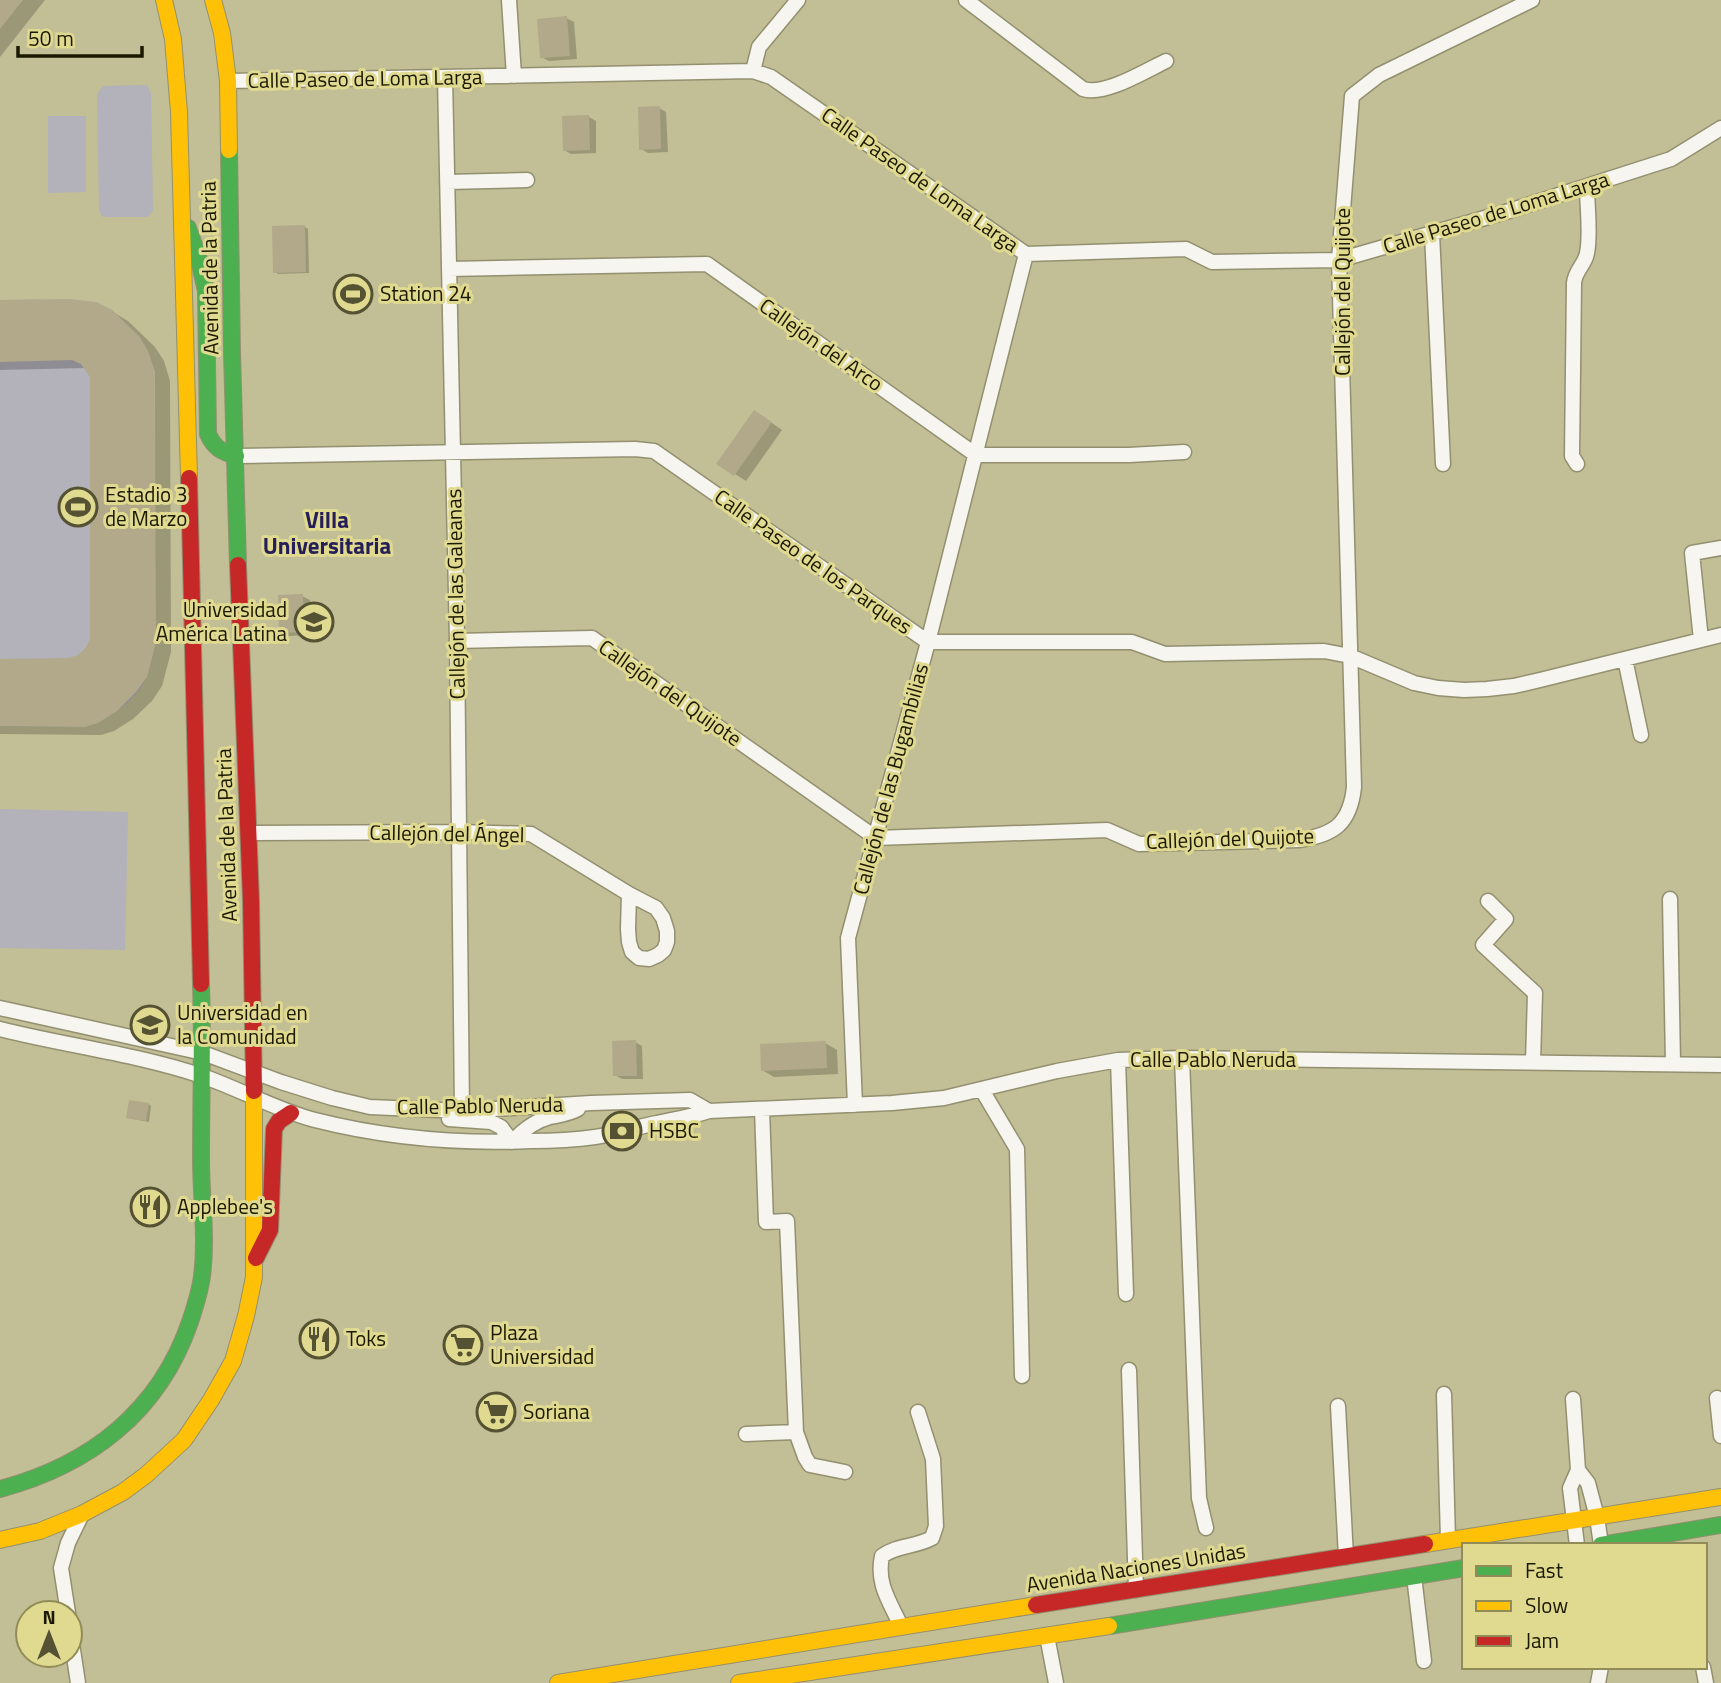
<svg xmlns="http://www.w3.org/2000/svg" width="1721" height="1683" viewBox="0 0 1721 1683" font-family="'Titillium Web',sans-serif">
	<rect width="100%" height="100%" fill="#c2be96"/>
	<path fill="#b3b1ba" d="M 147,85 L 151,93 L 153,210 L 148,217 L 103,217 L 99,211 L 97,94 L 103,86 Z
		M 48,116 L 86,116 L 86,192 L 48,193 Z
		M 68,299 L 96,302 L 112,310 L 140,337 L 148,351 L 155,371 L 156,643 C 153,654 151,665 147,675 C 138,700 109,719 85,727 L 0,726 L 0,300 Z
		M 0,809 L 128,812 L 125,950 L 0,948 Z"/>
	<path fill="#0003" d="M 0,0 L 45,0 L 0,57 Z
		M 566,18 L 574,22 L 577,59 L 549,61 L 541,57 Z
		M 659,108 L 666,112 L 668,152 L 648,153 L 641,149 Z
		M 589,117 L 596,121 L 596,153 L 571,154 L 564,150 Z
		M 305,227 L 308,229 L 309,273 L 278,274 L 275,272 Z
		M 0,302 L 111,311 L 128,321 L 155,347 L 164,361 L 170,381 L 171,652 L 162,686 L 152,701 L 133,719 L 114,731 L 101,735 L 0,734 L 0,661 L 70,660 L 79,657 L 92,640 L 92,377 L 86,368 L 0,370 Z
		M 766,419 L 782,430 L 746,481 L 735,474 Z
		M 302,596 L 310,600 L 311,635 L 288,636 L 281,632 Z
		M 635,1042 L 642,1046 L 643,1079 L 622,1079 L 615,1075 Z
		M 825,1043 L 837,1050 L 838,1074 L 774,1077 L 762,1070 Z
		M 149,1104 L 151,1106 L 149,1122 L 128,1118 Z"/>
	<path fill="#b1a98a" d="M 0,0 L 23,0 L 0,29 Z
		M 567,16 L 570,56 L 540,58 L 537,19 Z
		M 660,106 L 661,149 L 639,150 L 638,107 Z
		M 589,115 L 590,150 L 563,151 L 562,116 Z
		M 305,225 L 306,272 L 273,273 L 272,226 Z
		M 68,299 L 96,302 L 112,310 L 140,337 L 148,351 L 155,371 L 156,643 L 147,677 L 136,692 L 117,711 L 98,723 L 85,727 L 0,726 L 0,659 L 69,658 L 78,655 L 85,649 L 90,639 L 90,377 L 81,364 L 72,360 L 0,362 L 0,300 Z
		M 754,410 L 772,422 L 734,476 L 716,464 Z
		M 303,594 L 304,632 L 279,633 L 278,595 Z
		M 636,1040 L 637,1076 L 613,1076 L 612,1041 Z
		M 826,1041 L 827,1068 L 761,1071 L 760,1044 Z
		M 129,1100 L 149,1103 L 146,1121 L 126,1118 Z"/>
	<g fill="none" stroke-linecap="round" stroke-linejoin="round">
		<defs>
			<path id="street" d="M 509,0 L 514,76
				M 966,0 L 1083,89 C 1105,96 1145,71 1166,61
				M 753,71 L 759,47 L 798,0
				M 445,78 L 457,641 L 462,1111
				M 228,81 L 753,71 L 771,77 L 1026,254 L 1186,249 L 1212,262 L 1339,260 L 1509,211 L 1671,159 L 1721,128
				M 447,182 L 527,180
				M 1432,234 L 1443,464
				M 449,269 L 707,264 L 976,455 L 1129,455 L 1184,452
				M 236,456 L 635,449 L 654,451 L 928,642 L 1132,642 L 1165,654 L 1324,651 L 1350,656 L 1414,683 L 1438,688 L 1464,690 L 1487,689 L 1514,686 L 1540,680 L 1721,635
				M 1577,464 L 1572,456 L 1574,283 C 1575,270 1585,265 1587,253 C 1591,234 1587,207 1587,186
				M 1701,640 L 1692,553 L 1721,548
				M 457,641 L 592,638 L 876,838 L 1107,830 L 1139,844 L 1299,840 C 1334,835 1350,824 1354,787 L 1339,260 L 1352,96 L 1379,75 L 1532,0
				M 1625,659 L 1641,735
				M 249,833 L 460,832 L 531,834 L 629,894 L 656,908 L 663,918 L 667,931 L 667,942 L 664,950 L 658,955 L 649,959 L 639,958 L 632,952 L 629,942 L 628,929 L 629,894
				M 1670,899 L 1673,1064
				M 1488,901 L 1506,919 L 1483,945 L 1535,993 L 1533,1062
				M 0,1008 L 203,1053 L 281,1082 L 332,1098 L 370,1107 L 462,1111 L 591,1103 L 690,1100 L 709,1111
				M 0,1029 C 67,1046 137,1054 202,1076 C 240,1089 276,1110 315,1120 C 386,1138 459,1144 531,1141 C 553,1141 574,1140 595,1137 C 616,1134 636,1127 657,1123 C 675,1119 691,1117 709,1111 L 892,1103 L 944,1098 L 1057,1071 L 1118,1060 L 1182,1058 L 1721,1065
				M 1182,1058 L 1199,1498 L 1206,1528
				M 1118,1060 L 1126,1294
				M 982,1090 L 1017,1149 L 1022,1376
				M 855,1105 L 848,938 L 928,642 L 1026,254
				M 449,1119 L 491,1122 L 501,1127 L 512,1142 C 523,1130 534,1121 550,1117 C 560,1115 569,1114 578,1109
				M 1129,1370 L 1136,1590
				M 1444,1394 L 1448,1540
				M 1717,1398 L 1721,1436
				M 1573,1399 L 1578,1470 L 1570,1488 L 1577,1545
				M 1338,1406 L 1346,1557
				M 796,1432 L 805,1457 L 810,1465 L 845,1472
				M 746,1434 L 796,1432 L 787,1221 L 766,1222 L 762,1109
				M 1578,1470 L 1588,1483 L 1597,1517 L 1601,1545
				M 1414,1576 L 1424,1661
				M 68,1613 L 61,1568 L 68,1543 L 82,1514
				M 901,1626 C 890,1602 876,1584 882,1556 C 897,1545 916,1547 932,1538 L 936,1526 L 933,1459 L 918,1412
				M 70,1630 L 78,1683
				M 1047,1636 L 1056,1683
				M 1703,1667 L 1706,1683
				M 1598,1683 L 1601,1667"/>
			<path id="fast" d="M 229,150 L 232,353 L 238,565
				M 188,228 L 198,256 L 206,291 L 208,434 C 214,448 222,452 236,456
				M 0,1489 C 90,1465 159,1412 190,1322 C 195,1307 200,1292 202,1276 C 207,1237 201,1198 201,1159 C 201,1101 203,1043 201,984
				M 1601,1545 L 1721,1525
				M 1109,1626 L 1464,1568"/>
			<path id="slow" d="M 164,0 L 173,39 L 179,112 L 189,478
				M 213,0 L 222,33 L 228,81 L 229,150
				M 0,1540 L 40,1531 L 82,1514 L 123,1492 L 146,1475 L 184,1440 L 211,1400 L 233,1361 L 246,1316 L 254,1277 L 254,1091
				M 1425,1544 L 1721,1497
				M 558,1683 L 1036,1605
				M 739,1683 L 1109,1626"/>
			<path id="jam" d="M 189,478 L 201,984
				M 238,565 L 251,901 L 254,1091
				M 256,1258 L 270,1230 L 274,1129 L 279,1121 L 291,1113
				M 1036,1605 L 1425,1544"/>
		</defs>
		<use href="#street" stroke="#939070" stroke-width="17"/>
		<use href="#fast" stroke="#939070" stroke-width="18"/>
		<use href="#slow" stroke="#939070" stroke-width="18"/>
		<use href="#jam" stroke="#939070" stroke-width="18"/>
		<use href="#street" stroke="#f6f5ef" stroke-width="14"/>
		<use href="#fast" stroke="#4caf50" stroke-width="16"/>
		<use href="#slow" stroke="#ffc107" stroke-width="16"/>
		<use href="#jam" stroke="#c62828" stroke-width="16"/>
	</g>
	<defs>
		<symbol id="stadium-ring" viewBox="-11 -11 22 22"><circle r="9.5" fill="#e0da91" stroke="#555234" stroke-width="1.5"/><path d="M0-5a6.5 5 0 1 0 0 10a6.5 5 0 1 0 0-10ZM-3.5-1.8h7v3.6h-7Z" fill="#555234"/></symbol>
		<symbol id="school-ring" viewBox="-11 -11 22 22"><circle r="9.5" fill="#e0da91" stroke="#555234" stroke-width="1.5"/><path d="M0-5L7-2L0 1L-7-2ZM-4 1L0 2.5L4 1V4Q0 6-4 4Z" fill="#555234"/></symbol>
		<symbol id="university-ring" viewBox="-11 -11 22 22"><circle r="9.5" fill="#e0da91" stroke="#555234" stroke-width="1.5"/><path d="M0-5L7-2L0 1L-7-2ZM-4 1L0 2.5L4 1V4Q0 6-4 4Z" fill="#555234"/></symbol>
		<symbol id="bank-ring" viewBox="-11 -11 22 22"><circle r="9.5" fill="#e0da91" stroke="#555234" stroke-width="1.5"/><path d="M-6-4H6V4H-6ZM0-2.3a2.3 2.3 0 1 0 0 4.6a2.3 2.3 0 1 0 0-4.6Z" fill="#555234"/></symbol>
		<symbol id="restaurant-ring" viewBox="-11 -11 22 22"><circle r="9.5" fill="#e0da91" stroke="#555234" stroke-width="1.5"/><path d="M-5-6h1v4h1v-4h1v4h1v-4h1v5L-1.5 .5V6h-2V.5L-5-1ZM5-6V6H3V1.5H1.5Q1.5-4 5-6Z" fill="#555234"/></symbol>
		<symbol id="supermarket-ring" viewBox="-11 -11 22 22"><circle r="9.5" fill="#e0da91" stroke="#555234" stroke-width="1.5"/><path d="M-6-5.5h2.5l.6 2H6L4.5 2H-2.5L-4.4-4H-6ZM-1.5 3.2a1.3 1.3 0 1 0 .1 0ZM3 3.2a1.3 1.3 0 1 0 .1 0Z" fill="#555234"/></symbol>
	</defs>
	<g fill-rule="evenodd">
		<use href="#stadium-ring" x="331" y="272" width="44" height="44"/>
		<use href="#stadium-ring" x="56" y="485" width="44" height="44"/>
		<use href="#school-ring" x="292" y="600" width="44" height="44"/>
		<use href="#university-ring" x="128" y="1003" width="44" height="44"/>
		<use href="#bank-ring" x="600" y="1109" width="44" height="44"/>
		<use href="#restaurant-ring" x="128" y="1185" width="44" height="44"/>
		<use href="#restaurant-ring" x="297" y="1317" width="44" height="44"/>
		<use href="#supermarket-ring" x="441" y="1323" width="44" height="44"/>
		<use href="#supermarket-ring" x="474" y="1390" width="44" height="44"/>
	</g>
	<g text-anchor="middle" stroke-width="6" stroke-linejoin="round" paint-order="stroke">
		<g font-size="21" fill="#1b1800" stroke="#e0da91">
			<text transform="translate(365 79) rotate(-1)" y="7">Calle Paseo de Loma Larga</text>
			<text transform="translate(920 180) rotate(35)" y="7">Calle Paseo de Loma Larga</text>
			<text transform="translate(1496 213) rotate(-17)" y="7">Calle Paseo de Loma Larga</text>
			<text transform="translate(210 268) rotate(-91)" y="7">Avenida de la Patria</text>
			<text transform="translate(1343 292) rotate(-90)" y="7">Callejón del Quijote</text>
			<text transform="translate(821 345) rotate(35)" y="7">Callejón del Arco</text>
			<text transform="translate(813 562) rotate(35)" y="7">Calle Paseo de los Parques</text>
			<text transform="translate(456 594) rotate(-91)" y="7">Callejón de las Galeanas</text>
			<text transform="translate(670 693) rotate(35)" y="7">Callejón del Quijote</text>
			<text transform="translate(891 779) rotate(-75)" y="7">Callejón de las Bugambilias</text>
			<text transform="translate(447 834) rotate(1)" y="7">Callejón del Ángel</text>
			<text transform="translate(227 835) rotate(-92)" y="7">Avenida de la Patria</text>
			<text transform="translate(1230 839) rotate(-2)" y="7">Callejón del Quijote</text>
			<text x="1213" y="1067">Calle Pablo Neruda</text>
			<text transform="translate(480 1106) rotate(-1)" y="7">Calle Pablo Neruda</text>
			<text transform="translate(1136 1568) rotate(-9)" y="7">Avenida Naciones Unidas</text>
		</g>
		<g font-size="21" fill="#1b1800" stroke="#e0da91" text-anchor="start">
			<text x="380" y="301">Station 24</text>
			<text x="105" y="502">Estadio 3<tspan x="105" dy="24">de Marzo</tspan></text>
			<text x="287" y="617" text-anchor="end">Universidad<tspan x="287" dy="24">América Latina</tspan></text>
			<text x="177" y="1020">Universidad en<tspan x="177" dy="24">la Comunidad</tspan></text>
			<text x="649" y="1138">HSBC</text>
			<text x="177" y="1214">Applebee's</text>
			<text x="490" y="1340">Plaza<tspan x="490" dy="24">Universidad</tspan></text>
			<text x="346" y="1346">Toks</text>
			<text x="523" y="1419">Soriana</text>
		</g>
		<g font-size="23" font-weight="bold" fill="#261e58" stroke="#e0da91">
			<text x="327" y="528">Villa<tspan x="327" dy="26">Universitaria</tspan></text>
		</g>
	</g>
	<rect x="1462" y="1543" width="245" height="126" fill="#e0da91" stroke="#918c57" stroke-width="2"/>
	<rect x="1476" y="1566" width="35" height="10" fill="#4caf50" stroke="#918c57" stroke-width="2"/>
	<text x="1525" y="1578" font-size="21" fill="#1b1800">Fast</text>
	<rect x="1476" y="1601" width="35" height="10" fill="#ffc107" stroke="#918c57" stroke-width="2"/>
	<text x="1525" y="1613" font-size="21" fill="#1b1800">Slow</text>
	<rect x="1476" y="1636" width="35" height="10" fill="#c62828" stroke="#918c57" stroke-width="2"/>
	<text x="1525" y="1648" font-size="21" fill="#1b1800">Jam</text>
	<g transform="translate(49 1634)"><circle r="33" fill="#e0da91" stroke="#918c57" stroke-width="2"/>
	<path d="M0-5L12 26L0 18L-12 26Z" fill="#555234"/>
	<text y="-10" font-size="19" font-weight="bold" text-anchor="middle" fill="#1b1800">N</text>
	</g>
	<path d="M18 46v10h124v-10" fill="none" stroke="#1b1800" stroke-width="3.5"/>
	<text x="28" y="46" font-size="21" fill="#1b1800" stroke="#e0da91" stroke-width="5" paint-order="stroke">50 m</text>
</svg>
